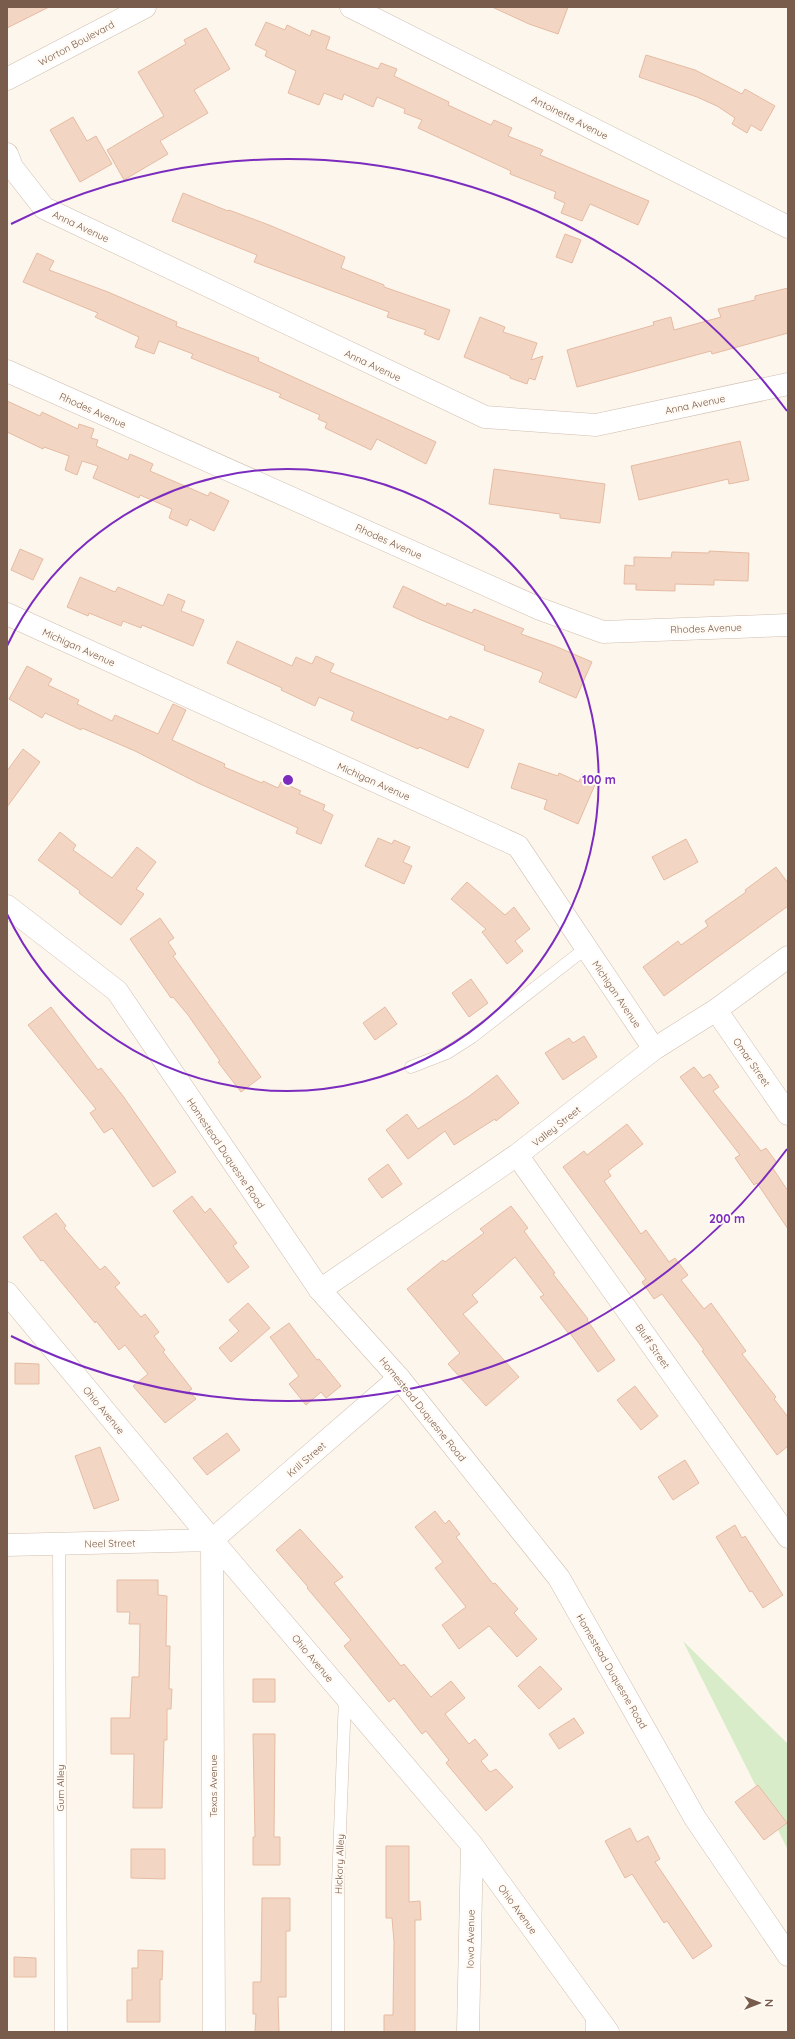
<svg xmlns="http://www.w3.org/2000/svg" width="795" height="2039" viewBox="0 0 795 2039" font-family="Quicksand,sans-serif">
	<rect width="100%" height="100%" fill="#fdf6ec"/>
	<path fill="#d8ecc9" d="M 683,1641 L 788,1744 L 788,1850 Z"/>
	<path fill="#f3d5c3" stroke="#e6bba3" d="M 7,7 L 49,7 L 7,28 Z
		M 492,7 L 568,7 L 558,34 L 529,24 Z
		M 266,22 L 285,30 L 287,25 L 310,36 L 312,30 L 330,37 L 326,49 L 378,69 L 381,63 L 397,69 L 394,76 L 449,102 L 448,105 L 491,125 L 494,120 L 512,128 L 508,136 L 543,150 L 540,155 L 649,201 L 638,225 L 590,204 L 582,221 L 561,213 L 565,203 L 554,198 L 556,192 L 510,174 L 511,171 L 418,128 L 422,120 L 404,113 L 405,109 L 377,97 L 373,107 L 344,94 L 342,100 L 324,93 L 319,105 L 288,93 L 296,71 L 265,56 L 267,51 L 255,45 Z
		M 206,28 L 230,69 L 194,90 L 208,113 L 160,141 L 168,154 L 124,180 L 107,150 L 164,116 L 138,72 L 186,44 L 184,40 Z
		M 646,55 L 695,70 L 742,94 L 745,89 L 775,106 L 761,131 L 751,125 L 747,133 L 732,124 L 735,118 L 717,106 L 697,97 L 639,77 Z
		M 73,117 L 87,141 L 96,136 L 112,164 L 80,182 L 50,130 Z
		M 183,193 L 228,211 L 229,210 L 269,225 L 345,257 L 341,268 L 384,285 L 384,287 L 450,310 L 439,340 L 424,334 L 426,330 L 387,317 L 389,312 L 254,262 L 257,255 L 172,221 Z
		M 565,234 L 581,240 L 572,263 L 556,257 Z
		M 37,253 L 54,261 L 49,270 L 108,292 L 177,322 L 176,326 L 259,358 L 258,361 L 436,442 L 426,464 L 377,439 L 371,450 L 325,428 L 327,423 L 318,419 L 320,415 L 279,397 L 281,394 L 191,358 L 193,354 L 159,341 L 154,354 L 135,347 L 139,337 L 95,317 L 98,313 L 23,282 Z
		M 788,288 L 788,333 L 712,354 L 711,351 L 577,387 L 567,350 L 654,325 L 653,322 L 671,317 L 674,330 L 721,317 L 718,309 L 755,300 L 755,296 Z
		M 480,317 L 505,327 L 503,332 L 537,343 L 531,360 L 543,356 L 535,380 L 529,378 L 527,384 L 510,378 L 510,376 L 464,357 Z
		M 7,401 L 40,416 L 42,412 L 78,429 L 79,424 L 94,429 L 91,438 L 98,440 L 96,446 L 128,460 L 130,454 L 153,464 L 150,471 L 208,496 L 210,492 L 229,501 L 214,531 L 190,519 L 187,526 L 169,518 L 172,509 L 140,495 L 139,498 L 93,478 L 98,466 L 82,461 L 77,475 L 65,470 L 69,456 L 44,447 L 43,449 L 7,432 Z
		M 740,441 L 749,480 L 729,484 L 728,479 L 639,500 L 631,466 Z
		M 494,469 L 605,484 L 600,523 L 560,518 L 560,514 L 489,504 Z
		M 20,549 L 43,559 L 33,580 L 11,570 Z
		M 709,551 L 749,553 L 748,581 L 714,580 L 714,585 L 675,584 L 675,591 L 636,590 L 636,584 L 624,584 L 625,565 L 634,566 L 634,557 L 671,558 L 672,552 L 709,553 Z
		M 80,577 L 115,592 L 118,587 L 163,606 L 168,594 L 185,601 L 181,611 L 204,620 L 193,646 L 142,625 L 141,628 L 123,621 L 121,626 L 89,613 L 88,616 L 67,607 Z
		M 403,586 L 446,606 L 447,603 L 472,613 L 474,609 L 524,629 L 521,634 L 555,646 L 592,662 L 576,698 L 539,682 L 543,673 L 540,671 L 484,650 L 485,646 L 421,620 L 393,607 Z
		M 237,641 L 292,666 L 296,657 L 312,664 L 316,656 L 334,664 L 330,672 L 448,720 L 450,716 L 484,730 L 468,768 L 419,747 L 418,749 L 351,720 L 354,712 L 319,697 L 315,706 L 281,690 L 282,688 L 227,663 Z
		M 27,666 L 52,679 L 48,685 L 79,700 L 77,704 L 112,721 L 115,715 L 158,734 L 173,704 L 186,710 L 172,740 L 225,764 L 224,767 L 262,783 L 263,781 L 278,788 L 281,782 L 301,791 L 299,794 L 325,805 L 323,810 L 333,815 L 321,844 L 296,833 L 298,828 L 198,783 L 135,751 L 82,728 L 81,730 L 45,713 L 42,718 L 9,699 Z
		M 23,749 L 40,762 L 7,807 L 7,771 Z
		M 519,763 L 558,776 L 559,773 L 579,782 L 582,774 L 597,780 L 578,824 L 544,809 L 547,800 L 511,788 Z
		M 60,832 L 76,845 L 73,850 L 112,878 L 137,847 L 156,862 L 136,889 L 144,894 L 121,925 L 79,893 L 80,891 L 38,860 Z
		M 378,838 L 392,844 L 394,840 L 410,847 L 403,862 L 412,866 L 404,884 L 365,866 Z
		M 686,839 L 698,862 L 664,880 L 652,857 Z
		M 776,867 L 788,883 L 788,906 L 664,996 L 643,967 L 678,941 L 681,945 L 708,926 L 705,921 L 746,892 L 745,890 Z
		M 467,882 L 505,915 L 514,907 L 530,929 L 515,941 L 523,951 L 507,964 L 482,932 L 486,929 L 451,899 Z
		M 160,918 L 174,938 L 168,942 L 176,954 L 173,956 L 261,1077 L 241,1092 L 218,1062 L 220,1061 L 188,1015 L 173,997 L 171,998 L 130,939 Z
		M 471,979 L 488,1003 L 469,1017 L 452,993 Z
		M 51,1007 L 98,1070 L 101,1068 L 123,1096 L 176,1172 L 153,1187 L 112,1128 L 104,1133 L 90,1113 L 96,1109 L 28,1025 Z
		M 385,1007 L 397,1024 L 375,1040 L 363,1023 Z
		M 584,1036 L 597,1057 L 563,1080 L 545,1053 L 569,1038 L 573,1043 Z
		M 694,1067 L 703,1078 L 710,1074 L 719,1087 L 713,1091 L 761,1151 L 766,1148 L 777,1163 L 772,1167 L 788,1191 L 788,1229 L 757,1183 L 754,1185 L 735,1158 L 740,1155 L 680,1077 Z
		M 497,1075 L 519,1103 L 496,1121 L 495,1119 L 454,1145 L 445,1131 L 408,1159 L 386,1130 L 407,1114 L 418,1129 L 468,1097 Z
		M 627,1124 L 643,1144 L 608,1171 L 611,1176 L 604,1181 L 641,1234 L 646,1230 L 669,1262 L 675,1258 L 688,1275 L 681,1280 L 704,1309 L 711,1303 L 746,1351 L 742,1354 L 776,1397 L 774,1399 L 788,1417 L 788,1446 L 777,1455 L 702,1351 L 704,1350 L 662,1294 L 654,1299 L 642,1282 L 646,1279 L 563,1167 L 584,1151 L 587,1155 Z
		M 388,1164 L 402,1184 L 382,1198 L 368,1179 Z
		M 192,1196 L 205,1213 L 210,1208 L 237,1243 L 233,1246 L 249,1267 L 228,1283 L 173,1211 Z
		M 511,1206 L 528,1228 L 524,1231 L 555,1273 L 553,1274 L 588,1319 L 587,1320 L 615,1360 L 598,1372 L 570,1333 L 569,1334 L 540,1297 L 544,1295 L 515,1257 L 472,1295 L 478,1302 L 463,1314 L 519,1377 L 486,1406 L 448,1364 L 460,1353 L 407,1289 L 443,1260 L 445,1262 L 484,1233 L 480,1229 Z
		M 56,1213 L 66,1226 L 64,1228 L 100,1270 L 105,1266 L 120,1283 L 115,1287 L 141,1317 L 145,1314 L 159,1332 L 154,1336 L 165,1350 L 163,1352 L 192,1389 L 189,1391 L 196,1399 L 165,1423 L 133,1386 L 148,1374 L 125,1345 L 119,1350 L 96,1321 L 95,1323 L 43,1260 L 41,1261 L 23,1237 Z
		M 248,1303 L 270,1328 L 231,1362 L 219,1348 L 239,1331 L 229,1320 Z
		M 289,1323 L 317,1360 L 319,1359 L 341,1386 L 326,1398 L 321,1392 L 306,1405 L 289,1384 L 299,1376 L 270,1337 Z
		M 15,1363 L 39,1364 L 39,1384 L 15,1384 Z
		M 635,1386 L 658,1416 L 641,1430 L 617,1400 Z
		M 227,1433 L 240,1450 L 207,1475 L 193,1458 Z
		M 100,1447 L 119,1500 L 94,1509 L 75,1456 Z
		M 685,1460 L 699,1483 L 673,1500 L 658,1477 Z
		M 435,1511 L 445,1524 L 449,1520 L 460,1534 L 456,1537 L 493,1584 L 495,1583 L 518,1609 L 514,1613 L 537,1639 L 517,1657 L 489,1626 L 459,1649 L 442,1625 L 466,1607 L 435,1568 L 443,1562 L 415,1527 Z
		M 735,1525 L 742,1538 L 745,1536 L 783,1595 L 763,1608 L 752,1591 L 750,1592 L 716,1537 Z
		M 300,1529 L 343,1577 L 334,1583 L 401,1666 L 404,1664 L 431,1697 L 451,1681 L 465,1698 L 445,1714 L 469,1744 L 475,1739 L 488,1755 L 481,1761 L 490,1772 L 496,1769 L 513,1787 L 486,1811 L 446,1763 L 449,1760 L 426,1731 L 422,1734 L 394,1698 L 389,1702 L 377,1687 L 344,1646 L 351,1640 L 307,1588 L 308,1587 L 276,1550 Z
		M 117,1580 L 158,1580 L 158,1595 L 167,1596 L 166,1646 L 170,1646 L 169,1689 L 172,1689 L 171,1709 L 167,1709 L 167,1740 L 164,1740 L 162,1808 L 133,1808 L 134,1754 L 111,1754 L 111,1718 L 130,1718 L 132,1677 L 139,1677 L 140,1624 L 129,1624 L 130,1612 L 117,1612 Z
		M 540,1666 L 562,1689 L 539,1709 L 518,1686 Z
		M 253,1679 L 275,1679 L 275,1702 L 253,1702 Z
		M 574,1718 L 584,1733 L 559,1749 L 549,1734 Z
		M 253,1734 L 275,1734 L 274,1837 L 280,1837 L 280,1865 L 253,1865 L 253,1837 L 255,1837 Z
		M 758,1785 L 787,1823 L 764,1840 L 735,1802 Z
		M 630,1828 L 637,1842 L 648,1836 L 660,1859 L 655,1862 L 712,1946 L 693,1959 L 667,1921 L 664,1923 L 632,1874 L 625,1878 L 605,1841 Z
		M 386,1846 L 409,1846 L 409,1902 L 420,1901 L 421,1920 L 415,1920 L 415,2032 L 384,2032 L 384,2015 L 393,2015 L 394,1942 L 392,1918 L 386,1918 Z
		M 131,1849 L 165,1849 L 165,1879 L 131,1878 Z
		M 262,1898 L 290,1898 L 290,1931 L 286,1931 L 286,1997 L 278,1997 L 279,2032 L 255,2032 L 256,2014 L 253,2014 L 253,1982 L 261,1982 Z
		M 138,1950 L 163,1951 L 162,1980 L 160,1979 L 160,2022 L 127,2022 L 127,2000 L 132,2000 L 132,1968 L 138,1968 Z
		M 14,1957 L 36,1958 L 36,1977 L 14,1977 Z"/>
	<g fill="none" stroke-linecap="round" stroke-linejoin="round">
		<defs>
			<path id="service" d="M 411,1067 L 447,1053 L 472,1037 L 586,948
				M 59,1544 L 61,2032
				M 592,2012 L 592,2032
				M 338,2032 L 338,1885 L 345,1697"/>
			<path id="minor" d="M 351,7 L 788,227
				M 7,79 L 145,7
				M 7,154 L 12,167 L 44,208 L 485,417 L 596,425 L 788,384
				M 7,371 L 540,609 L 603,632 L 788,625
				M 7,614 L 518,846 L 654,1049
				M 716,1010 L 788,1114
				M 517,1155 L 788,1537
				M 320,1290 L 517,1155 L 654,1049 L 716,1010 L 788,957
				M 7,1293 L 212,1540 L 472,1845 L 608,2032
				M 212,1540 L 214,2032
				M 212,1540 L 399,1378
				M 7,1545 L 212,1540
				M 468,2032 L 472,1845"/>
			<path id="tertiary" d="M 7,906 L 117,991 L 320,1290 L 399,1378 L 559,1578 L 695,1818 L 788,1955"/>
		</defs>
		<use href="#service" stroke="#d1beb0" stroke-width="13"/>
		<use href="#minor" stroke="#d1beb0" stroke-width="23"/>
		<use href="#tertiary" stroke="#d1beb0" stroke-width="23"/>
		<use href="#service" stroke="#fff" stroke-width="12"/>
		<use href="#minor" stroke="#fff" stroke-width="22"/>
		<use href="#tertiary" stroke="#fff" stroke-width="22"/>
	</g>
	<g fill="none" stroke="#7b2cbf" stroke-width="2">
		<path d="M7 646A311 311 0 1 1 7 914"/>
		<path d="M787 1149A621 621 0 0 1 11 1336M11 224A621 621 0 0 1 787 411"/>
	</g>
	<g text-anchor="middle" stroke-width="4" stroke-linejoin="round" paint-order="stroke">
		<g font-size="10" fill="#7a5c4d" stroke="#fffaf3">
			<text transform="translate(76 43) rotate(-28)" y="4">Worton Boulevard</text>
			<text transform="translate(570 117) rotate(27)" y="4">Antoinette Avenue</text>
			<text transform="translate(81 226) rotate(25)" y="4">Anna Avenue</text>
			<text transform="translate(373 365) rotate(25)" y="4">Anna Avenue</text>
			<text transform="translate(695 404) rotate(-12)" y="4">Anna Avenue</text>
			<text transform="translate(93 410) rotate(24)" y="4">Rhodes Avenue</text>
			<text transform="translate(389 541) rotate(24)" y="4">Rhodes Avenue</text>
			<text transform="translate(706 628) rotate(-2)" y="4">Rhodes Avenue</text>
			<text transform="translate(79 647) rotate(24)" y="4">Michigan Avenue</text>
			<text transform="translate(374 781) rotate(24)" y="4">Michigan Avenue</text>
			<text transform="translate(617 994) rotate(56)" y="4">Michigan Avenue</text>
			<text transform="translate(752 1062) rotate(55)" y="4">Omar Street</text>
			<text transform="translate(556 1126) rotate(-38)" y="4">Valley Street</text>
			<text transform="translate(226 1153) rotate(56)" y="4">Homestead Duquesne Road</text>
			<text transform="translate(653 1346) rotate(55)" y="4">Bluff Street</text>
			<text transform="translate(423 1409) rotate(51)" y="4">Homestead Duquesne Road</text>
			<text transform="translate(104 1410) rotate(50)" y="4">Ohio Avenue</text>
			<text transform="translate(306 1459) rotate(-41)" y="4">Krill Street</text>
			<text transform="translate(110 1543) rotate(-1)" y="4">Neel Street</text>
			<text transform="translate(313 1658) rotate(50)" y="4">Ohio Avenue</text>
			<text transform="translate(612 1671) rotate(60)" y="4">Homestead Duquesne Road</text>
			<text transform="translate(213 1786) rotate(-90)" y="4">Texas Avenue</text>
			<text transform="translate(60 1788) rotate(-90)" y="4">Gum Alley</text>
			<text transform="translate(339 1864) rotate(-88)" y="4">Hickory Alley</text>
			<text transform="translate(518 1909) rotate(54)" y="4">Ohio Avenue</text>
			<text transform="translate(470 1939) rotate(-89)" y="4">Iowa Avenue</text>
		</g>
	</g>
	<circle cx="288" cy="780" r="6" fill="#7b2cbf" stroke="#fffaf3" stroke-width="2"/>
	<g font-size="12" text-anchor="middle" font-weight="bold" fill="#7b2cbf" stroke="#fffaf3" stroke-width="4" stroke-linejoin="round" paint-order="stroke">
		<text x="599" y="784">100 m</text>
		<text x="727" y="1223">200 m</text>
	</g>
	<rect width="795" height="2039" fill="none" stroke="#7a5c4d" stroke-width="16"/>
	<g transform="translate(759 2003) rotate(90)" stroke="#fffaf3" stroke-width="3" paint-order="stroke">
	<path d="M0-3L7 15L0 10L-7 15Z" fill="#7a5c4d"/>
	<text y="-6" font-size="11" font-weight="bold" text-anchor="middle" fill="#7a5c4d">N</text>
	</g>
</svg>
